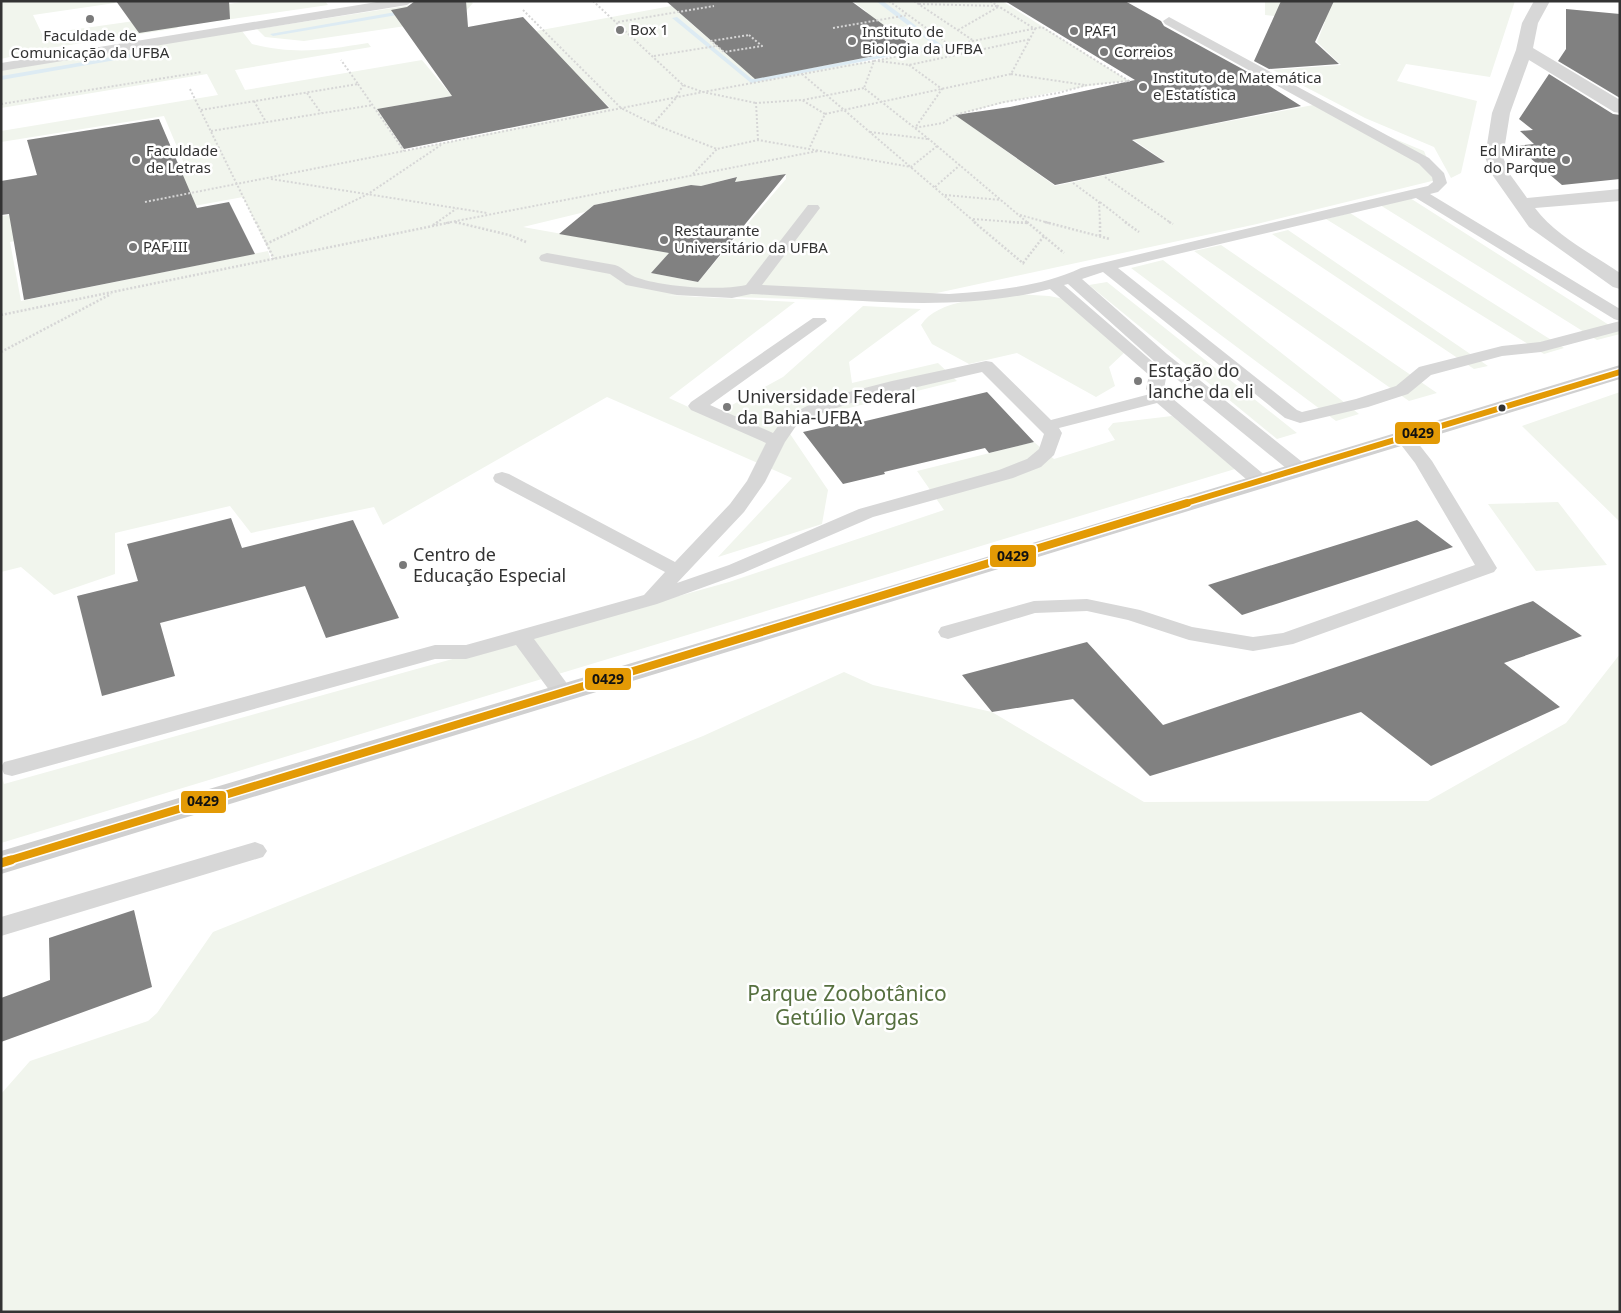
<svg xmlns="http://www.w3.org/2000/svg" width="1621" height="1313" viewBox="0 0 1621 1313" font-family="'Noto Sans',sans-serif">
	<rect width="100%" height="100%" fill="#fff"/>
	<path fill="#f1f5ed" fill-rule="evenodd" d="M 1,1 L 114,1 L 115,3 L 33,15 L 42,34 L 170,16 L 178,28 L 44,49 L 1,59 Z
		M 247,1 L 325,1 L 328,5 L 218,21 L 205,8 Z
		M 438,1 L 470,1 L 473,3 L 460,18 L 304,41 L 265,37 L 257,29 Z
		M 698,1 L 686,19 L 709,39 L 778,28 L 800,70 L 874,61 L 922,51 L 888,28 L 824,39 L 799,24 L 867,12 L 853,1 L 1002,1 L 1129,81 C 1070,87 1013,100 956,115 L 1055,186 L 1166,162 L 1093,112 L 1156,96 L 1204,126 L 1313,105 L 1424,151 L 1436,180 L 1257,224 L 895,302 L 662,295 L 795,302 L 669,398 L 710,417 L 783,377 L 863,306 L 921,309 L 849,362 L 852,383 L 938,363 L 957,381 L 801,420 L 786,428 L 828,490 L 822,524 L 718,557 L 792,478 L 607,397 L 383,525 L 374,507 L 251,533 L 230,506 L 115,533 L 115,574 L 54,595 L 21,567 L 1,572 L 1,216 L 19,214 L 92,225 L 10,242 L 21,301 L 268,251 L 271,260 L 273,259 L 243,197 L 156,213 L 138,174 L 185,166 L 164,116 L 1,142 L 1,131 L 218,95 L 207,74 L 1,108 L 1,67 L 242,31 L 252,44 C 296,55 324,50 368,43 L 371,47 L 235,70 L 245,90 L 422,60 L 452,96 L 377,109 L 405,151 L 610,108 L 574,73 L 536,31 ZM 786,174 L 786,179 L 698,282 L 651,273 L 669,253 L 523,227 L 585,212 L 594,205 L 691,185 L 701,186 L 736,177 L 735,182 Z
		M 1265,1 L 1515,1 L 1490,77 L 1406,64 L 1397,81 L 1477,101 L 1461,173 L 1451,178 L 1434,147 L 1365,118 L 1273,70 L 1341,65 L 1317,42 L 1325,22 L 1265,15 Z
		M 1410,198 L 1620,332 L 1620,334 L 1597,340 L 1380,205 Z
		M 1350,213 L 1564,348 L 1544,354 L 1326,219 Z
		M 1288,230 L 1488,366 L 1474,369 L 1272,234 Z
		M 1221,245 L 1437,393 L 1409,401 L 1194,251 Z
		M 1163,260 L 1359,414 L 1336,421 L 1131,268 Z
		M 1107,282 L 1297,433 L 1277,439 L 1089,285 Z
		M 1016,294 L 1049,296 L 1065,299 L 1125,352 L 1109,367 L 1115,386 L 1096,397 L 1017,353 L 969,364 L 932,344 L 921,325 C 938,299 988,298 1016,294 Z
		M 1620,392 L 1620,522 L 1522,426 Z
		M 1172,416 L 1235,469 L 1,843 L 1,773 L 4,784 L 729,582 L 944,510 L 917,471 L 1034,442 L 1054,459 L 1115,440 L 1108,429 L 1113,423 Z
		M 1558,502 L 1607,565 L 1536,571 L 1488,504 Z
		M 1620,654 L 1620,1312 L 1,1312 L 1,1094 L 30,1061 L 148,1021 L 157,1013 L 213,932 L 703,736 L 844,672 L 873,685 L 992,712 L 1144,802 L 1428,801 L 1566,723 Z"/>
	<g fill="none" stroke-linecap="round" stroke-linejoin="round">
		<path fill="#ddebf3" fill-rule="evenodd" d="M 876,1 L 883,1 L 943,46 L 751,83 L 672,18 L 677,17 L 752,79 L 934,45 Z
			M 407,10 L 410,12 L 409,13 L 273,36 L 270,34 Z
			M 154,50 L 157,52 L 156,53 L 1,80 L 1,76 Z"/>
	</g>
	<path fill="#818181" d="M 116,1 L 229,1 L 230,19 L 139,33 Z
		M 415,1 L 466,1 L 468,27 L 523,17 L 609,108 L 404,149 L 377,109 L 452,96 L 391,10 L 407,7 Z
		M 666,1 L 851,1 L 915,48 L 755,79 Z
		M 1005,1 L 1125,1 L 1161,21 L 1164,26 L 1246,71 L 1301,106 L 1132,140 L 1165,162 L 1055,185 L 955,115 L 1010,107 L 1135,80 Z
		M 1281,1 L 1334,1 L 1315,42 L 1339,64 L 1269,69 L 1254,61 Z
		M 1566,9 L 1620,14 L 1620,98 L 1558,61 L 1566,49 Z
		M 1549,74 L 1613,114 L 1620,115 L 1620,179 L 1562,185 L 1516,146 L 1534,144 L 1520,131 L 1533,130 L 1519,119 Z
		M 159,119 L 197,208 L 229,202 L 255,254 L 24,300 L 9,214 L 1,215 L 1,181 L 37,175 L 27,140 Z
		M 786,174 L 698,282 L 651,273 L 669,253 L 559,234 L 594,205 L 691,185 L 701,186 L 737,177 L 735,182 Z
		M 987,392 L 1034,442 L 989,453 L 985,448 L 884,472 L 885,474 L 843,484 L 803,432 L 847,422 L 849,425 Z
		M 231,518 L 242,548 L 353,520 L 399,618 L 326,638 L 305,586 L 160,623 L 175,676 L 102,696 L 77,596 L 138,581 L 127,544 Z
		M 1417,520 L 1453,547 L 1242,615 L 1208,585 Z
		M 1533,601 L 1582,636 L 1504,663 L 1560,707 L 1431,766 L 1361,712 L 1150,776 L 1073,699 L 992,712 L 962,675 L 1087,642 L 1163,725 Z
		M 134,910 L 152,987 L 1,1042 L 1,998 L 50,980 L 49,938 Z"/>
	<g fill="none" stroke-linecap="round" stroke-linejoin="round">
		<path stroke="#d6d6d6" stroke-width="2" stroke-dasharray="2 2" stroke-linecap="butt" d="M 593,1 L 683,85 L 703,92 L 874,61 L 864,88 L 930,140 L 1028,223
			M 889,1 L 951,46
			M 914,1 L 974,41
			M 919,4 L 998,6
			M 523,10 L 621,108 L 653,124 L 717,149 L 758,140 L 911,167 L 937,146
			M 618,22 L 714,6
			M 833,28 L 908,15
			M 958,30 L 998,7
			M 749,35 L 762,46 L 724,52 L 711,41 Z
			M 654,56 L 716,46
			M 874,61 L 1042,27 L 1129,81 L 1087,85 L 1058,93 L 1004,102 L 955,115 L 943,123 L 914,128
			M 878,61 L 909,65 L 1031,39
			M 909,65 L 942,89 L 915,128
			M 802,74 L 976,223
			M 1011,74 L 1085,85
			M 358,84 L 404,151
			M 190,89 L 256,223
			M 307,93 L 321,113
			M 803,100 L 864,88
			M 254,101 L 266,122
			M 1,104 L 202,72
			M 201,110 L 358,84 L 341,60
			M 825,114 L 1011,74 L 1035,29 L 990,1
			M 653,124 L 676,98 L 683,85
			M 211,131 L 373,105
			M 870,132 L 928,139
			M 758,140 L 756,103 L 802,100 L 825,114 L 809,149
			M 693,174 L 717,149
			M 1105,177 L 1171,223
			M 271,179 L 487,213
			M 1073,183 L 1099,202 L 1100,223
			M 935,187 L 960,165
			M 945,195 L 1001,200
			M 145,202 L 703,92 L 756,103
			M 1100,202 L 1127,223
			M 1020,215 L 1049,223
			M 973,219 L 1027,223
			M 455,222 L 458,223
			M 309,223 L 368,194 L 441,145
			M 436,223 L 456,209
			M 446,223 L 818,151"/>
		<path stroke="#d6d6d6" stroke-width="2.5" stroke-dasharray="2 2" stroke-linecap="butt" d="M 256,222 L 274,259
			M 455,222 L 509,235 L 526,242
			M 974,222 L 1024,264
			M 1009,222 L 1029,223
			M 1027,222 L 1064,253
			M 1045,222 L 1110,239
			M 1100,222 L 1100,237
			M 1125,222 L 1139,232
			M 1169,222 L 1173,224
			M 433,225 L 438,222
			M 266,244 L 312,222
			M 1023,263 L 1044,236
			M 1,315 L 452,222
			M 1,352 L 111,294"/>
		<path fill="#d7d7d7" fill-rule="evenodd" d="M 383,1 L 413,1 L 407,5 L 1,71 L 1,63 Z
			M 1169,17 L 1429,158 L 1444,173 L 1447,183 L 1438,192 L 1430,194 L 1620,309 L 1620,321 L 1614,319 L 1416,198 L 1118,268 L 1297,410 L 1302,412 L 1356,399 L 1396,386 L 1419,367 L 1502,346 L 1540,342 L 1620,321 L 1620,331 L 1541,352 L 1502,356 L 1431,375 L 1408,394 L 1368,407 L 1300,423 L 1285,418 L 1103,272 L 1082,279 L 1167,354 L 1306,465 L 1308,469 L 1306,473 L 1299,475 L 1292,473 L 1173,376 L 1166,378 L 1164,389 L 1167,394 L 1267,477 L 1269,481 L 1267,485 L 1260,487 L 1253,485 L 1157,403 L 1059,428 L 1062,433 L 1054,455 L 1041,467 L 1013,478 L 873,517 L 743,573 L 657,604 L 534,639 L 574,693 L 571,698 L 563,700 L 555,698 L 516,645 L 466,659 L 435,659 L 12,776 L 4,774 L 1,767 L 4,762 L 12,760 L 435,645 L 466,645 L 644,595 L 665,572 L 495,482 L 493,478 L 495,474 L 502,472 L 509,474 L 675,562 L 730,504 L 747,481 L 766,443 L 691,410 L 688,406 L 691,402 L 813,318 L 825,318 L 827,321 L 710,405 L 773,433 L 784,418 L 807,406 L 845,393 L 892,381 L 986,361 L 992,362 L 1051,420 L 1150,394 L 1146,389 L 1149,375 L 1050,289 C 954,314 849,299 751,294 L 732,298 L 677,295 L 626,285 L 610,274 L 541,261 L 539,258 L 541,255 L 547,253 L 615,265 C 624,268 630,276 638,278 C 665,287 719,291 746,285 L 808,205 L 818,205 L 820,208 L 762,285 L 949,294 C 994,291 1040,287 1081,268 L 1415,189 L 1428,186 L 1433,182 L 1432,177 L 1419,164 L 1165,24 L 1163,21 ZM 1068,284 L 1155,362 L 1163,368 L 1161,369 L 1064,285 ZM 982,372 L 1044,434 L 1039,449 L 1027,459 L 999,470 L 859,509 L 729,565 L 677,583 L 744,512 L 765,482 L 785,442 L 796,426 L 819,414 L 857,401 Z
			M 1404,432 L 1410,433 L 1432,461 L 1497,568 L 1494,572 L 1293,644 L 1253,651 L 1189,640 L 1128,620 L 1087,611 L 1035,613 L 948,639 L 941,637 L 938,632 L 941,627 L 1034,601 L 1087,599 L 1140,610 L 1192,627 L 1253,637 L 1283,633 L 1475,565 L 1415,463 L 1395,437 L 1398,433 Z
			M 255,842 L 263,845 L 267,851 L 263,857 L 1,936 L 1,917 Z"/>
		<path fill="#d7d7d7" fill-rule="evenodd" d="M 1534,1 L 1550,1 L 1538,23 L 1533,48 L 1620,100 L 1620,113 L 1614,112 L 1529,60 L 1510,113 L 1503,157 L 1509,173 L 1527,198 L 1620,189 L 1620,201 L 1535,208 C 1556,236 1592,254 1620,273 L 1620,289 L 1613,287 L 1529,227 L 1491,173 L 1485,157 L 1492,113 L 1516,50 L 1522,23 Z"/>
		<path fill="#d0d0d0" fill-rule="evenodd" d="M 1620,365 L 1620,379 L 1,874 L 1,851 L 927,575 Z"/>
		<defs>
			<path id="bus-1-far2" d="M 1183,504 L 1620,372"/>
			<path id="bus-1-far1" d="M 7,861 L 1187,503"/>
			<path id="bus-1" d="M 1,863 L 11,860"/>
		</defs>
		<use href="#bus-1-far2" stroke="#fff" stroke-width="9"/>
		<use href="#bus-1-far1" stroke="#fff" stroke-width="11"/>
		<use href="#bus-1" stroke="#fff" stroke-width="13"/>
		<use href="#bus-1-far2" stroke="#e39a05" stroke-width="6"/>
		<use href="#bus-1-far1" stroke="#e39a05" stroke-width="8"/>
		<use href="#bus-1" stroke="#e39a05" stroke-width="9"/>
	</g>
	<g fill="#7a7a7a" stroke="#fff" stroke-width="2">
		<circle cx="90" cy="19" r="5"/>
		<circle cx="620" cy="30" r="5"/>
		<circle cx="1074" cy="31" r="5"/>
		<circle cx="852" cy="41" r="5"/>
		<circle cx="1104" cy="52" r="5"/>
		<circle cx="1143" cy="87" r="5"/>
		<circle cx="136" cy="160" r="5"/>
		<circle cx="1566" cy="160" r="5"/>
		<circle cx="664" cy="240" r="5"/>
		<circle cx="133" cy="247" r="5"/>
		<circle cx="1138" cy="381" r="5"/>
		<circle cx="727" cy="407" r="5"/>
		<circle cx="403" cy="565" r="5"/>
	</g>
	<circle fill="#333" stroke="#fff" stroke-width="2" cx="1502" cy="408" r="4.5"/>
	<g text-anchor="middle" stroke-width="5" stroke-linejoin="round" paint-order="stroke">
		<g font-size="15" fill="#333" stroke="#fff" text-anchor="start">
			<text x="630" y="35">Box 1</text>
			<text x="1084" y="36">PAF1</text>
			<text x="862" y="37">Instituto de<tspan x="862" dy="17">Biologia da UFBA</tspan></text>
			<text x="90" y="41" text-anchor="middle">Faculdade de<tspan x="90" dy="17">Comunicação da UFBA</tspan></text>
			<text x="1114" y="57">Correios</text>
			<text x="1153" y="83">Instituto de Matemática<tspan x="1153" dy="17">e Estatística</tspan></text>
			<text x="146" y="156">Faculdade<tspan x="146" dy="17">de Letras</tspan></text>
			<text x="1556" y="156" text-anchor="end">Ed Mirante<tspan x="1556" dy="17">do Parque</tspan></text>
			<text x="674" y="236">Restaurante<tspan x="674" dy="17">Universitário da UFBA</tspan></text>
			<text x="143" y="252">PAF III</text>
		</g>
		<g font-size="18" fill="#333" stroke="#fff" text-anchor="start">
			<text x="1148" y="377">Estação do<tspan x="1148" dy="21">lanche da eli</tspan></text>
			<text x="737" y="403">Universidade Federal<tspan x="737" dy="21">da Bahia-UFBA</tspan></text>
			<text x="413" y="561">Centro de<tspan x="413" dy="21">Educação Especial</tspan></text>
		</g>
		<g font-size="21" fill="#56703f" stroke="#fff">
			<text x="847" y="1001">Parque Zoobotânico<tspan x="847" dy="24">Getúlio Vargas</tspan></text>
		</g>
	</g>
	<g stroke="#fff" stroke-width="2">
		<rect x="1394" y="421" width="47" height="24" rx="5" fill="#e39a05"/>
		<rect x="989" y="544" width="48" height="24" rx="5" fill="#e39a05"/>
		<rect x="584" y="667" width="48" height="24" rx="5" fill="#e39a05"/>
		<rect x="180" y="790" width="47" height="24" rx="5" fill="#e39a05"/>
	</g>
	<g font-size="14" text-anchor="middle" font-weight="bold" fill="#111">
		<text x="1418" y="438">0429</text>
		<text x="1013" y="561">0429</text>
		<text x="608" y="684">0429</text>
		<text x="203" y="806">0429</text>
	</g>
	<rect width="1621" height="1313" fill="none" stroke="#333333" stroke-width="5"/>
</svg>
